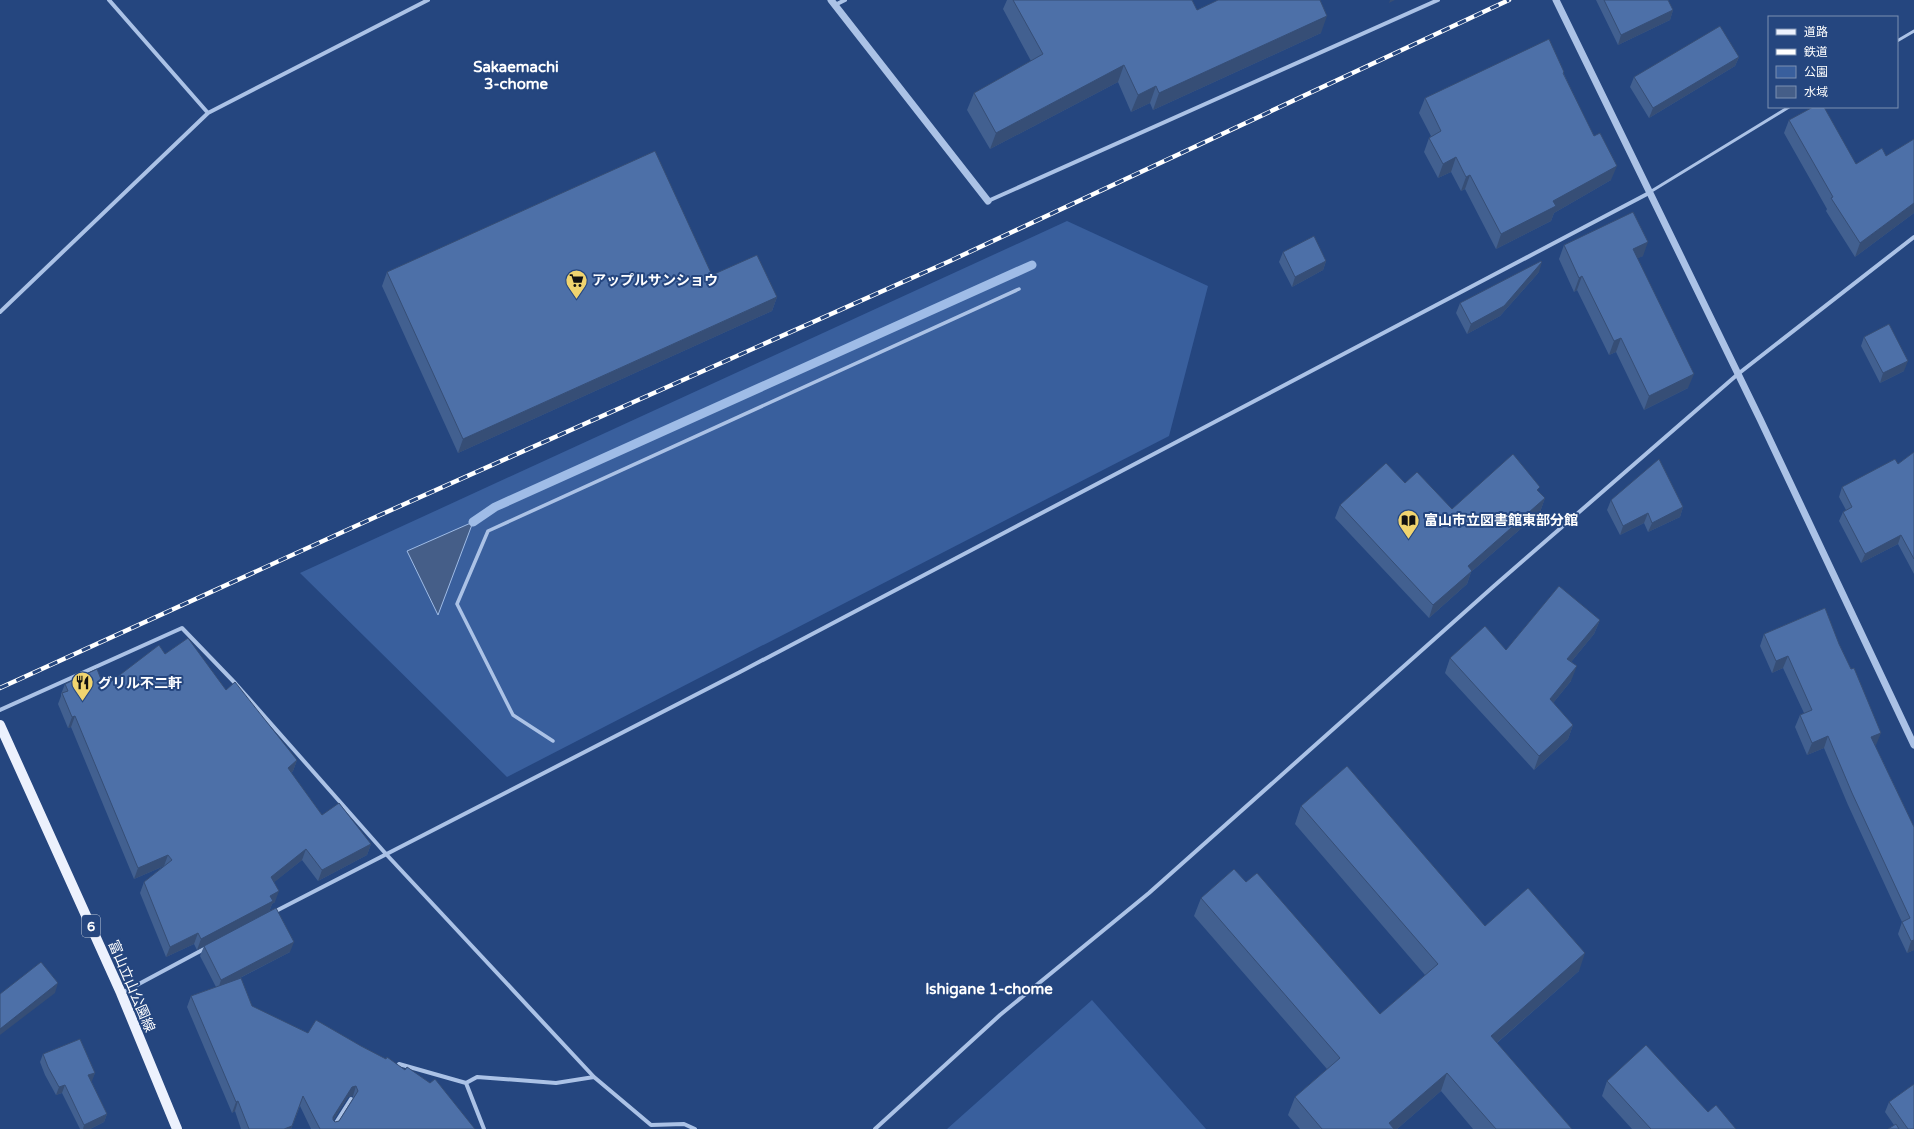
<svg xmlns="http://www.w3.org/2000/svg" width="1914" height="1129" viewBox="0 0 1914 1129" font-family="'Varela Round','Noto Sans JP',sans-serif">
	<rect width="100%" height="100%" fill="#25467f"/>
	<path fill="#395f9d" d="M 1067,221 L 1208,286 L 1169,436 L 507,777 L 300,573 Z
		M 1092,1000 L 1206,1129 L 947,1129 Z"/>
	<path fill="#455e88" stroke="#9fbce7" d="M 473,522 L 438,615 L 407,551 Z"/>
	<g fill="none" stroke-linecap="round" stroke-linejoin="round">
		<path stroke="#9fbce7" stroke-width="9" d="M 473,522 L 495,507 L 1032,265"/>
		<path stroke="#abc2e6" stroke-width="3" d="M 1897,41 L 1914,31
			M 1650,192 L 1789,107"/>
		<path stroke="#abc2e6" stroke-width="3.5" d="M 553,741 L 513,715 L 457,604 L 488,531 L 1019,289"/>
		<path stroke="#abc2e6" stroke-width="4" d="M 109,0 L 208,113
			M 835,5 L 845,0
			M 988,201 L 1438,0
			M 0,312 L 208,113 L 428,0
			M 0,710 L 182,628 L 235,683 L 386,854 L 594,1077 L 651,1125 L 684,1124 L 695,1129
			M 272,913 L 740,672 L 1649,193
			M 122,993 L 206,948
			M 399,1064 L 466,1083 L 477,1077 L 556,1083 L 594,1077
			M 466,1083 L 484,1129
			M 332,1129 L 351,1099
			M 875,1129 L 1000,1015 L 1149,893 L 1494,586 L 1738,374 L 1914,237"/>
		<path stroke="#abc2e6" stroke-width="7" d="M 831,0 L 988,201
			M 1556,0 L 1760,419 L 1914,745"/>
		<path stroke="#ecf1fd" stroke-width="10" d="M 0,725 L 121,993 L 177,1129"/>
		<defs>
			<path id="rail" d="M 0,688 L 380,515 L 950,261 L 1509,0"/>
		</defs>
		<use href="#rail" stroke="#fff" stroke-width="4.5"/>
		<use href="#rail" stroke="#25467f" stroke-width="3" stroke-dasharray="9" stroke-linecap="butt"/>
	</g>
	<path fill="#426090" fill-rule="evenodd" d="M 1007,0 L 1192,0 L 1197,10 L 1321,33 L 1153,110 L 1150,103 L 1131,112 L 1118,82 L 990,149 L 967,110 L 974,93 L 1031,61 L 1003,9 Z
		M 1596,0 L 1668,0 L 1673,10 L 1670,20 L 1618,45 Z
		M 1739,57 L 1735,66 L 1649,118 L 1630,87 L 1634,77 Z
		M 1564,72 L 1564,74 L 1611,180 L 1554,213 L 1551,221 L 1496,249 L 1465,189 L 1461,191 L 1451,172 L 1438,178 L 1424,152 L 1429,138 L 1431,136 L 1419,113 L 1425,98 Z
		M 1789,120 L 1856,164 L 1886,156 L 1914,139 L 1914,213 L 1855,257 L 1826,211 L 1827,209 L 1784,133 Z
		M 1564,245 L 1643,256 L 1637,258 L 1688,388 L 1644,410 L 1616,352 L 1609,355 L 1577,290 L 1574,292 L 1559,259 Z
		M 1283,252 L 1326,261 L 1323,270 L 1292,287 L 1279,262 Z
		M 387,272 L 712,275 L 777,297 L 772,311 L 458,453 L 382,286 Z
		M 1539,272 L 1500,316 L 1467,334 L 1456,313 L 1460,303 Z
		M 1864,337 L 1904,371 L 1880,383 L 1861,346 Z
		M 1914,452 L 1914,574 L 1898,544 L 1861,563 L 1839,521 L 1843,512 L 1846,510 L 1839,497 L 1842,487 L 1898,464 Z
		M 1405,483 L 1452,509 L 1538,491 L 1545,498 L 1540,512 L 1471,572 L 1467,584 L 1429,618 L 1335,518 L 1340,505 Z
		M 1611,500 L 1683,507 L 1680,517 L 1648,532 L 1644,523 L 1620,535 L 1607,510 Z
		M 1825,608 L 1876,745 L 1875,745 L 1914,827 L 1914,950 L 1907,953 L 1898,934 L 1902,922 L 1848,805 L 1824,748 L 1807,755 L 1795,727 L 1800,715 L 1804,713 L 1783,668 L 1772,673 L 1760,646 L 1764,634 Z
		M 1600,620 L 1594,634 L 1571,662 L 1571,681 L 1553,703 L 1573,725 L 1568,739 L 1534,770 L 1445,673 L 1450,658 L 1506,650 Z
		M 165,654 L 226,690 L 297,760 L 293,771 L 291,773 L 322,815 L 371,844 L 367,855 L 318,881 L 302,860 L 274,882 L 275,902 L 272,904 L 269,912 L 197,950 L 194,944 L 166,957 L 140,893 L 144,882 L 164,866 L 134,879 L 71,727 L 68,728 L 58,704 L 61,696 L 61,694 L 65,684 L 104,687 Z
		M 1301,806 L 1485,926 L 1579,971 L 1497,1043 L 1572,1129 L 1473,1129 L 1441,1091 L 1397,1129 L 1300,1129 L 1288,1115 L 1295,1097 L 1327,1069 L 1194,916 L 1201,898 L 1246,882 L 1380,1014 L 1425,975 L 1295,824 Z
		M 204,946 L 290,952 L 238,979 L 252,1006 L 475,1129 L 311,1129 L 300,1106 L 291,1129 L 241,1129 L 235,1111 L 232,1113 L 187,1007 L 191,996 L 216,987 L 200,956 ZM 353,1096 L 353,1098 L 339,1121 L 335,1122 L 333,1121 L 348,1097 Z
		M 43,1054 L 95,1073 L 91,1081 L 107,1114 L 104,1122 L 90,1129 L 80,1129 L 62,1093 L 56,1095 L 45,1075 L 40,1062 Z
		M 1607,1081 L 1708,1112 L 1736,1129 L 1632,1129 L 1602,1096 Z
		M 1889,1102 L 1914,1129 L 1888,1129 L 1894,1125 L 1885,1112 Z"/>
	<path fill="#364e76" d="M 1390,0 L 1395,0 L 1389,3 Z
		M 1673,10 L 1670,20 L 1618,45 L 1621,35 Z
		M 1327,16 L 1321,33 L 1153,110 L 1159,93 Z
		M 1739,57 L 1735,66 L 1649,118 L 1653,108 Z
		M 1124,65 L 1118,82 L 990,149 L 996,133 Z
		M 1156,86 L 1150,103 L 1131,112 L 1138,95 Z
		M 1456,157 L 1451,172 L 1438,178 L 1443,164 Z
		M 1617,166 L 1611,180 L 1554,213 L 1551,221 L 1496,249 L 1501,234 L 1553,201 Z
		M 1470,175 L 1465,189 L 1461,191 L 1466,177 Z
		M 1914,203 L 1914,213 L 1855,257 L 1860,243 Z
		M 1648,242 L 1643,256 L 1628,263 L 1633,249 Z
		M 1326,261 L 1323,270 L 1292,287 L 1295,277 Z
		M 1542,262 L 1539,272 L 1500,316 L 1467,334 L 1471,324 Z
		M 1582,276 L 1577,290 L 1574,292 L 1579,278 Z
		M 777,297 L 772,311 L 458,453 L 463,439 Z
		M 1621,338 L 1616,352 L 1609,355 L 1614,341 Z
		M 1908,361 L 1904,371 L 1880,383 L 1883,373 Z
		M 1694,374 L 1688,388 L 1644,410 L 1649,396 Z
		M 1545,498 L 1540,512 L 1471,572 L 1467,584 L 1429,618 L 1433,605 L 1468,566 Z
		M 1683,507 L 1680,517 L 1648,532 L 1652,523 Z
		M 1648,513 L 1644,523 L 1620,535 L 1623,526 Z
		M 1901,535 L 1898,544 L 1861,563 L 1865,554 Z
		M 1600,620 L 1594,634 L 1562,673 L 1567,659 Z
		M 1788,656 L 1783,668 L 1772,673 L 1776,661 Z
		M 1577,666 L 1571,681 L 1545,713 L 1550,699 Z
		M 75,716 L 71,727 L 68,728 L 72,717 Z
		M 1573,725 L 1568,739 L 1534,770 L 1539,756 Z
		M 1881,733 L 1876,745 L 1867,749 L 1871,737 Z
		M 1828,736 L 1824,748 L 1807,755 L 1812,743 Z
		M 297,760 L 293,771 L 284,778 L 288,768 Z
		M 371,844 L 367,855 L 318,881 L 322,870 Z
		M 306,849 L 302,860 L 267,888 L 271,877 Z
		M 168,855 L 164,866 L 134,879 L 138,868 Z
		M 279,891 L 275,902 L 272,904 L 269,912 L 197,950 L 201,939 L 270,896 Z
		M 198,933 L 194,944 L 166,957 L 170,947 Z
		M 1914,940 L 1914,950 L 1907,953 L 1911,941 Z
		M 294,942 L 290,952 L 218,989 L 221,980 Z
		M 1585,953 L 1579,971 L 1484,1054 L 1491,1036 Z
		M 58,983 L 55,993 L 0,1035 L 0,1029 Z
		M 95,1073 L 92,1081 L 85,1083 L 88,1075 Z
		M 1447,1073 L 1441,1091 L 1397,1129 L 1387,1129 L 1389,1123 Z
		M 65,1085 L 62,1093 L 56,1095 L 59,1087 Z
		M 356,1086 L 353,1096 L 348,1097 L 329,1127 L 333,1117 L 352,1087 Z
		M 303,1096 L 291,1129 L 284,1129 Z
		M 238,1101 L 235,1111 L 232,1113 L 236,1102 Z
		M 107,1114 L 104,1122 L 90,1129 L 83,1129 L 84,1125 Z"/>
	<path fill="#4d70a8" stroke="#364e76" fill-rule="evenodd" d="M 1013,0 L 1192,0 L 1197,10 L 1218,0 L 1320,0 L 1327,16 L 1159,93 L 1156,86 L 1138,95 L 1124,65 L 996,133 L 974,93 L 1043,54 Z
		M 1604,0 L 1668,0 L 1673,10 L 1621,35 Z
		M 1720,26 L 1739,57 L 1653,108 L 1634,77 Z
		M 1549,39 L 1564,72 L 1563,73 L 1594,136 L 1600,133 L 1617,166 L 1553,201 L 1556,206 L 1501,234 L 1470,175 L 1466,177 L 1456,157 L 1443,164 L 1429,138 L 1441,131 L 1425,98 Z
		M 1813,107 L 1824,107 L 1856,164 L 1882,148 L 1886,156 L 1914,139 L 1914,203 L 1860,243 L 1831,198 L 1833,197 L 1789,120 Z
		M 655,151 L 712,275 L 757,255 L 777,297 L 463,439 L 387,272 Z
		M 1633,212 L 1648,242 L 1633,249 L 1694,374 L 1649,396 L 1621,338 L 1614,341 L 1582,276 L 1579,278 L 1564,245 Z
		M 1314,236 L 1326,261 L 1295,277 L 1283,252 Z
		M 1541,261 L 1542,262 L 1504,306 L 1471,324 L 1460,303 Z
		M 1889,324 L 1908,361 L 1883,373 L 1864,337 Z
		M 1914,452 L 1914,559 L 1901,535 L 1865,554 L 1843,512 L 1852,507 L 1842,487 L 1895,459 L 1898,464 Z
		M 1513,454 L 1540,487 L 1537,490 L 1545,498 L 1468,566 L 1472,571 L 1433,605 L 1340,505 L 1386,463 L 1405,483 L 1417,472 L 1452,509 Z
		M 1659,459 L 1683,507 L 1652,523 L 1648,513 L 1623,526 L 1611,500 Z
		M 1559,586 L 1600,620 L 1567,659 L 1577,666 L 1550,699 L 1573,725 L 1539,756 L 1450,658 L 1485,626 L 1506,650 Z
		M 1825,608 L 1839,644 L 1851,669 L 1854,668 L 1881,733 L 1871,737 L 1914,827 L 1914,940 L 1911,941 L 1902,922 L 1910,918 L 1852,793 L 1828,736 L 1812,743 L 1800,715 L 1812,710 L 1788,656 L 1776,661 L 1764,634 Z
		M 188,638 L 226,690 L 235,682 L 297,760 L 288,768 L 322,815 L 339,803 L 371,844 L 322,870 L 306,849 L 271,877 L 279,891 L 270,896 L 273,901 L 201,939 L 198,933 L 170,947 L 144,882 L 172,860 L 168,855 L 138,868 L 75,716 L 72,717 L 62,693 L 68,691 L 65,684 L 97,669 L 104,687 L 159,645 L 165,654 Z
		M 1347,766 L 1485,926 L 1528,888 L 1585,953 L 1491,1036 L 1572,1129 L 1496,1129 L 1447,1073 L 1389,1123 L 1394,1129 L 1322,1129 L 1295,1097 L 1340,1058 L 1201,898 L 1234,869 L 1246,882 L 1257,873 L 1380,1014 L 1438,964 L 1301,806 Z
		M 276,908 L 294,942 L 221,980 L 204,946 Z
		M 41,962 L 58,983 L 0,1029 L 0,994 Z
		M 241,978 L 252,1006 L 308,1033 L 316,1020 L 361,1046 L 386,1059 L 387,1057 L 405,1070 L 407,1067 L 430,1083 L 435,1079 L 475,1129 L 320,1129 L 303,1096 L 292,1126 L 284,1129 L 249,1129 L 238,1101 L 236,1102 L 191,996 ZM 356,1086 L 358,1091 L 339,1121 L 335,1122 L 333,1120 L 333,1117 L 352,1087 Z
		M 80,1039 L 95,1073 L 88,1075 L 107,1114 L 84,1125 L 65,1085 L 59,1087 L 48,1067 L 43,1054 Z
		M 1646,1045 L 1708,1112 L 1716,1105 L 1736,1129 L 1651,1129 L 1607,1081 Z
		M 1914,1084 L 1914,1129 L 1908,1129 L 1889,1102 Z
		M 1896,1124 L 1899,1129 L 1888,1129 Z"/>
	<defs>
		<symbol id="supermarket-pin" viewBox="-11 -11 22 30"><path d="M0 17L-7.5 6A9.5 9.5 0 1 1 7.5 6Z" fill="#f0d46f" stroke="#25467f"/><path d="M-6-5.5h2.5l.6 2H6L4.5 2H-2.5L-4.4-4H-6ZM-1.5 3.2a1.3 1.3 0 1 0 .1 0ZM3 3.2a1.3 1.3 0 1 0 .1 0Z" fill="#111"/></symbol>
		<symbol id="library-pin" viewBox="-11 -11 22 30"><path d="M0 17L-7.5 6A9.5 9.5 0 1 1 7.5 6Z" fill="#f0d46f" stroke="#25467f"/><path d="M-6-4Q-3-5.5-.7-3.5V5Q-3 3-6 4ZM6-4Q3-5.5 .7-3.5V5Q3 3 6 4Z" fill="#111"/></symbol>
		<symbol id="restaurant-pin" viewBox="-11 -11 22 30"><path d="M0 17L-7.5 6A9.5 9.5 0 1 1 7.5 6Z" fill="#f0d46f" stroke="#25467f"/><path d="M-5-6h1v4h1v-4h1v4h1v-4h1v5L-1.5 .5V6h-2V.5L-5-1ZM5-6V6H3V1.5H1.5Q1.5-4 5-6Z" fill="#111"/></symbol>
	</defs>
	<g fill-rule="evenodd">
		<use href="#supermarket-pin" x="564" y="268" width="25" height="34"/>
		<use href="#library-pin" x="1396" y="508" width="25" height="34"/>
		<use href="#restaurant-pin" x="70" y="670" width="25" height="34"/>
	</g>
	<g text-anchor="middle" stroke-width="4" stroke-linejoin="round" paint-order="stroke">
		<rect fill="#25467f" stroke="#bec8d9" stroke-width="1" x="82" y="915" width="18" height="22" rx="3"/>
		<g font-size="13" font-weight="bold" fill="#fff">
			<text x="91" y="931">6</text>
		</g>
		<g font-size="14" font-weight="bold" fill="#fff" stroke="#25467f" text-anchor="start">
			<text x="592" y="285">アップルサンショウ</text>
			<text x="1424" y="525">富山市立図書館東部分館</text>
			<text x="98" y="688">グリル不二軒</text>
		</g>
		<g font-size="14" fill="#fff" stroke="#25467f">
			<text transform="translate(132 986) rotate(67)" y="5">富山立山公園線</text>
		</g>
		<g font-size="15" font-weight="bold" fill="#fff" stroke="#25467f">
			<text x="516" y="72">Sakaemachi<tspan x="516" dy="17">3-chome</tspan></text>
			<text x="989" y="994">Ishigane 1-chome</text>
		</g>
	</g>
	<rect x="1768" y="16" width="130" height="92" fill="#25467f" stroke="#7c90b2"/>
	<rect x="1776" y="29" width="20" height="6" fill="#ecf1fd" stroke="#7c90b2"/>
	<text x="1804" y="36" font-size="12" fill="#ffffff">道路</text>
	<rect x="1776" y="49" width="20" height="6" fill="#ffffff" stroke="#7c90b2"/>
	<text x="1804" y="56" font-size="12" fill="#ffffff">鉄道</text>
	<rect x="1776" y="66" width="20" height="12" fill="#395f9d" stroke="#7c90b2"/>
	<text x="1804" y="76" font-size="12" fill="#ffffff">公園</text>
	<rect x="1776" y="86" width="20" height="12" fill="#455e88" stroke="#7c90b2"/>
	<text x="1804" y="96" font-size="12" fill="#ffffff">水域</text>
</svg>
